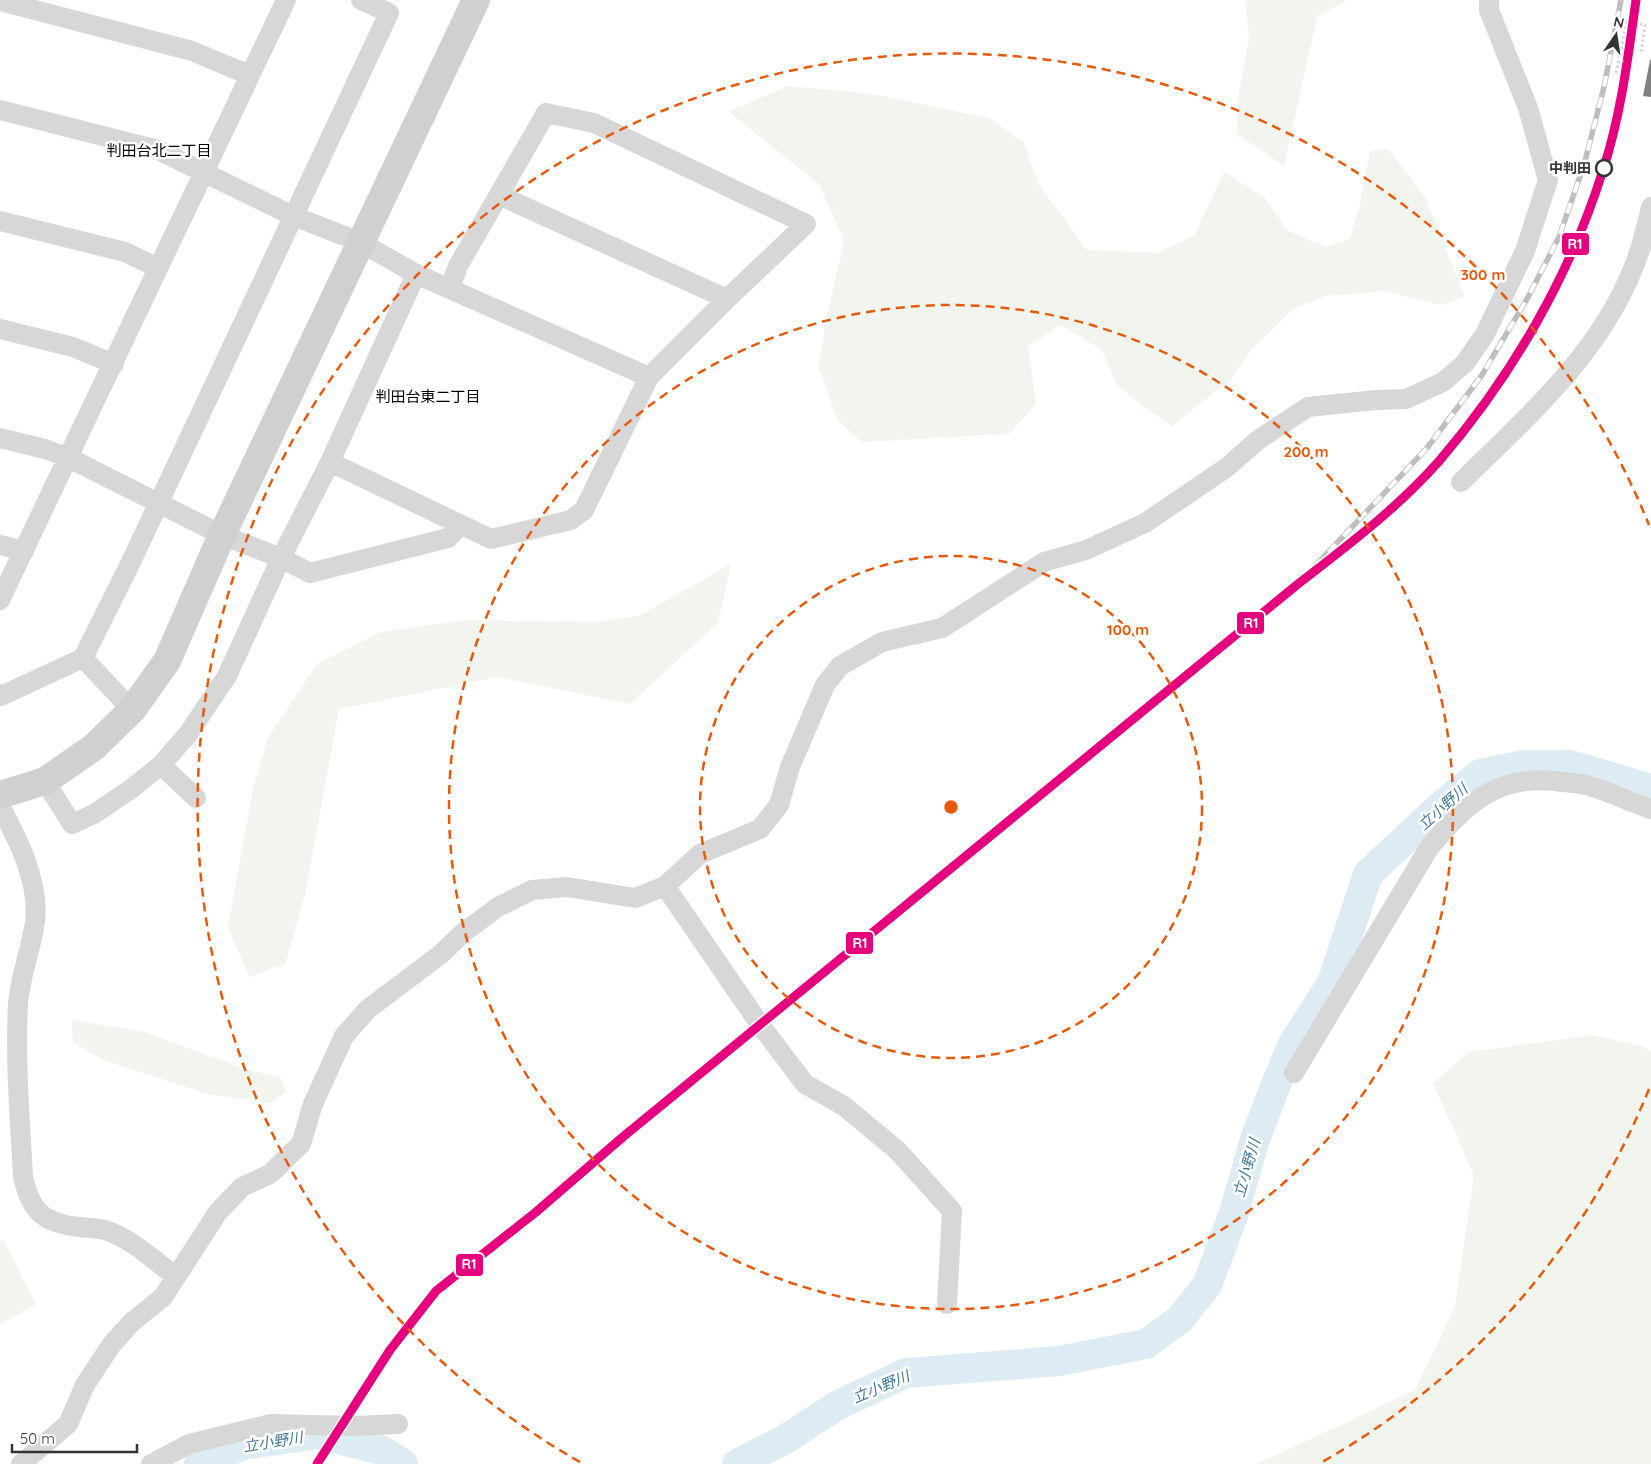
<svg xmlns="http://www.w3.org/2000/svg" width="1651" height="1464" viewBox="0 0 1651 1464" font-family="Quicksand,'Noto Sans JP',sans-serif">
	<rect width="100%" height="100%" fill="#fff"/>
	<path fill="#f1f5ed" d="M 1245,0 L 1347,0 L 1317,17 L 1284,166 L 1237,134 L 1237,103 L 1249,38 Z
		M 788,86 L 873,94 L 989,118 L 1023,142 L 1040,186 L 1087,250 L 1157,253 L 1194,236 L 1224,172 L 1265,198 L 1288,231 L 1327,247 L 1350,238 L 1359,208 L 1370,151 L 1389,149 L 1425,197 L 1465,297 L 1441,305 L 1384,291 L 1325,296 L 1292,310 L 1251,350 L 1232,378 L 1172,426 L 1142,405 L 1117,385 L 1101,349 L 1061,325 L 1028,346 L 1036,404 L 1009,434 L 862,442 L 837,420 L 819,367 L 826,321 L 844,241 L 820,185 L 729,112 Z
		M 731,564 L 718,623 L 630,704 L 497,677 L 339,709 L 305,895 L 285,964 L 249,977 L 228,927 L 253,789 L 268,738 L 317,664 L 381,632 L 466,620 L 595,622 L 639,616 Z
		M 72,1020 L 145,1032 L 248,1070 L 280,1077 L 287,1092 L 269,1103 L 208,1094 L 103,1060 L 73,1042 Z
		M 1593,1035 L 1645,1047 L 1651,1052 L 1651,1464 L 1257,1464 L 1415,1390 L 1455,1307 L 1474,1175 L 1433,1083 L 1469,1052 Z
		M 0,1241 L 4,1241 L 36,1304 L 0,1325 Z"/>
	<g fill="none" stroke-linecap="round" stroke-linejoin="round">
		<path stroke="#ddebf3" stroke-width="30" d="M 199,1464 L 243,1445 L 318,1434 L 381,1450 L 403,1464
			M 737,1464 L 784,1440 L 838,1405 L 906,1373 L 1059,1361 L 1146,1344 L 1180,1319 L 1207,1285 L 1233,1216 L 1255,1139 L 1275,1087 L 1293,1044 L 1332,983 L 1368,874 L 1442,805 L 1480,774 L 1524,765 L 1570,765 L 1651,789"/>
	</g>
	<path fill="#818181" d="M 1650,60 L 1651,60 L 1651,97 L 1643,96 Z"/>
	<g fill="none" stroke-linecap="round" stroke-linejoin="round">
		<path stroke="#d6d6d6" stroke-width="3" stroke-dasharray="2.5 2.5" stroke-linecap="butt" d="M 1616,73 L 1627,22 L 1645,25 L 1641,54"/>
		<path stroke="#d7d7d7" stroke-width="20" d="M 0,1 L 192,51 L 249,75
			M 0,110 L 158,150 L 293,216 L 360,242 L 416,274 L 649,377
			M 501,196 L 727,299
			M 0,221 L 125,252 L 158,268
			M 0,329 L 73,347 L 114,364
			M 0,438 L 45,449 L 69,458 L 222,535 L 281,558 L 310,573 L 448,538 L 460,526
			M 330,462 L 491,539 L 571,520 L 584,510 L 649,377 L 727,299 L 806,224 L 594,123 L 546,113 L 458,266 L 450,288
			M 1461,482 C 1527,417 1600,354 1634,266 C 1642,248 1646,227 1651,207
			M 0,545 L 24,551
			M 0,600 L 286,0
			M 83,658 L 132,710
			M 0,694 L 1,696 L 83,658 L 130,564 L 389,13 L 361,0
			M 161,765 L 196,798
			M 45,781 L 72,824 L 94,814 L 131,789 L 161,765 L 188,734 L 227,676 L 281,558 L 330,462 L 416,274
			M 0,806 C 18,839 40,883 35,922 C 31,949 20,977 18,1004 C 15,1061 20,1119 23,1176 C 30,1210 42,1223 79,1227 C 87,1228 97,1228 105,1230 C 132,1239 154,1260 176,1277
			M 665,886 L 761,1026 L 805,1084 L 844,1106 L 898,1151 L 952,1211 L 947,1304
			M 1294,1073 L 1429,848 C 1468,802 1499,772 1563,782 C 1571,783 1581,783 1589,786 C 1610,792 1630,802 1651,809
			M 21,1464 L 68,1424 L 85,1385 L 112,1344 L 132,1322 L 163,1297 L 218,1212 L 242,1187 L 270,1174 L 301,1144 L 313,1104 L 344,1036 L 368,1009 L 441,954 L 464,932 L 498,907 L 532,890 L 567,887 L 635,898 L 665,886 L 700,854 L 760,829 L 779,805 L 790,767 L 825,685 L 840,666 L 882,642 L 942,628 L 1044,562 L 1086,550 L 1145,523 L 1226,468 L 1258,440 L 1308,407 L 1376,400 L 1406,399 L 1443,382 L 1465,363 L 1485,334 L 1525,251 L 1548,180 L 1528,108 L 1489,10 L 1489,0
			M 151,1464 L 189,1444 L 271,1424 L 355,1426 L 398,1424"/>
		<path stroke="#d0d0d0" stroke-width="28" d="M 0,795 L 45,781 L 94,747 L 132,710 L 167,661 L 222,535 L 476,0"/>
		<defs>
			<path id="rail" d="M 1298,584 L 1427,448 L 1482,375 L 1527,299 L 1559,237 L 1584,165 L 1604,87 L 1621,0"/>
		</defs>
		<use href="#rail" stroke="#bebebe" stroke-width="5.5"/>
		<use href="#rail" stroke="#fff" stroke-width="4" stroke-dasharray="11" stroke-linecap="butt"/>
		<defs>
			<path id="rail-1" d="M 317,1464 L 390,1350 L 436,1291 L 536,1212 L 624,1136 L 1298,584 C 1347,546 1398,508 1440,460 C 1512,376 1570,276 1603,170 C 1621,115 1628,57 1636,0"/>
		</defs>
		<use href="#rail-1" stroke="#fff" stroke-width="12"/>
		<use href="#rail-1" stroke="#e5007d" stroke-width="9"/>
	</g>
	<g fill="none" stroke="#e8590c" stroke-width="2.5" stroke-dasharray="9 6">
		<circle cx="951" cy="807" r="251"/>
		<circle cx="951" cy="807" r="502"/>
		<path d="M1649 1089A753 753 0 0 1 1322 1462M580 1462A753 753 0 1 1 1649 525"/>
	</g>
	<circle fill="#fff" stroke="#333" stroke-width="2.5" cx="1604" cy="168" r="8"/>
	<g text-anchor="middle" stroke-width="5" stroke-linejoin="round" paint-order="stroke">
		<g font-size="14" font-weight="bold" fill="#333" stroke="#fff" text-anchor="end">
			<text x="1591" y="173">中判田</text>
		</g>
		<g font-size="15" fill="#000" stroke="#fff">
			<text x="159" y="156">判田台北二丁目</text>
			<text x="428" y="402">判田台東二丁目</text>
		</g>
		<g font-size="15" font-style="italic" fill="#3f7597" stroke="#fff">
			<text transform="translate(1443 807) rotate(-42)" y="5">立小野川</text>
			<text transform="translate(1247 1168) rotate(-74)" y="5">立小野川</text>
			<text transform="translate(881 1387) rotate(-23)" y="5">立小野川</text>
			<text transform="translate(273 1442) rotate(-9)" y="5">立小野川</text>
		</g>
	</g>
	<circle cx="951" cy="807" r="8" fill="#e8590c" stroke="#fff" stroke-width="2.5"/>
	<g font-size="15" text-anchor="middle" font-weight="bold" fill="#e8590c" stroke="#fff" stroke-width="5" stroke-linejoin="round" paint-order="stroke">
		<text x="1483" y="280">300 m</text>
		<text x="1306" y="457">200 m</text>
		<text x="1128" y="635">100 m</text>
	</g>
	<g stroke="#fff" stroke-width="2">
		<rect x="1561" y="232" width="29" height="24" rx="5" fill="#e5007d"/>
		<rect x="1236" y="611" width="29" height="24" rx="5" fill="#e5007d"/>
		<rect x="845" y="931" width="29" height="24" rx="5" fill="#e5007d"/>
		<rect x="455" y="1253" width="29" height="24" rx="5" fill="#e5007d"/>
	</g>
	<g font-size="14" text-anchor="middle" font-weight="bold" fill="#fff">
		<text x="1575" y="249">R1</text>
		<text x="1251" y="628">R1</text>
		<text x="860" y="948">R1</text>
		<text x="469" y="1269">R1</text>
	</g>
	<g transform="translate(1616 35) rotate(13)" stroke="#ffffff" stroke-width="4" paint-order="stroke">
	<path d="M0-4L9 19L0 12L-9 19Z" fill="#333333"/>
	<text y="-8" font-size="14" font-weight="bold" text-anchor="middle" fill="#333333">N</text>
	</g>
	<path d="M12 1444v8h125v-8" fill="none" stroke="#333333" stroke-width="2.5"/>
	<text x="20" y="1444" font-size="15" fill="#333333" stroke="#ffffff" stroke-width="4" paint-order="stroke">50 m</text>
</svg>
